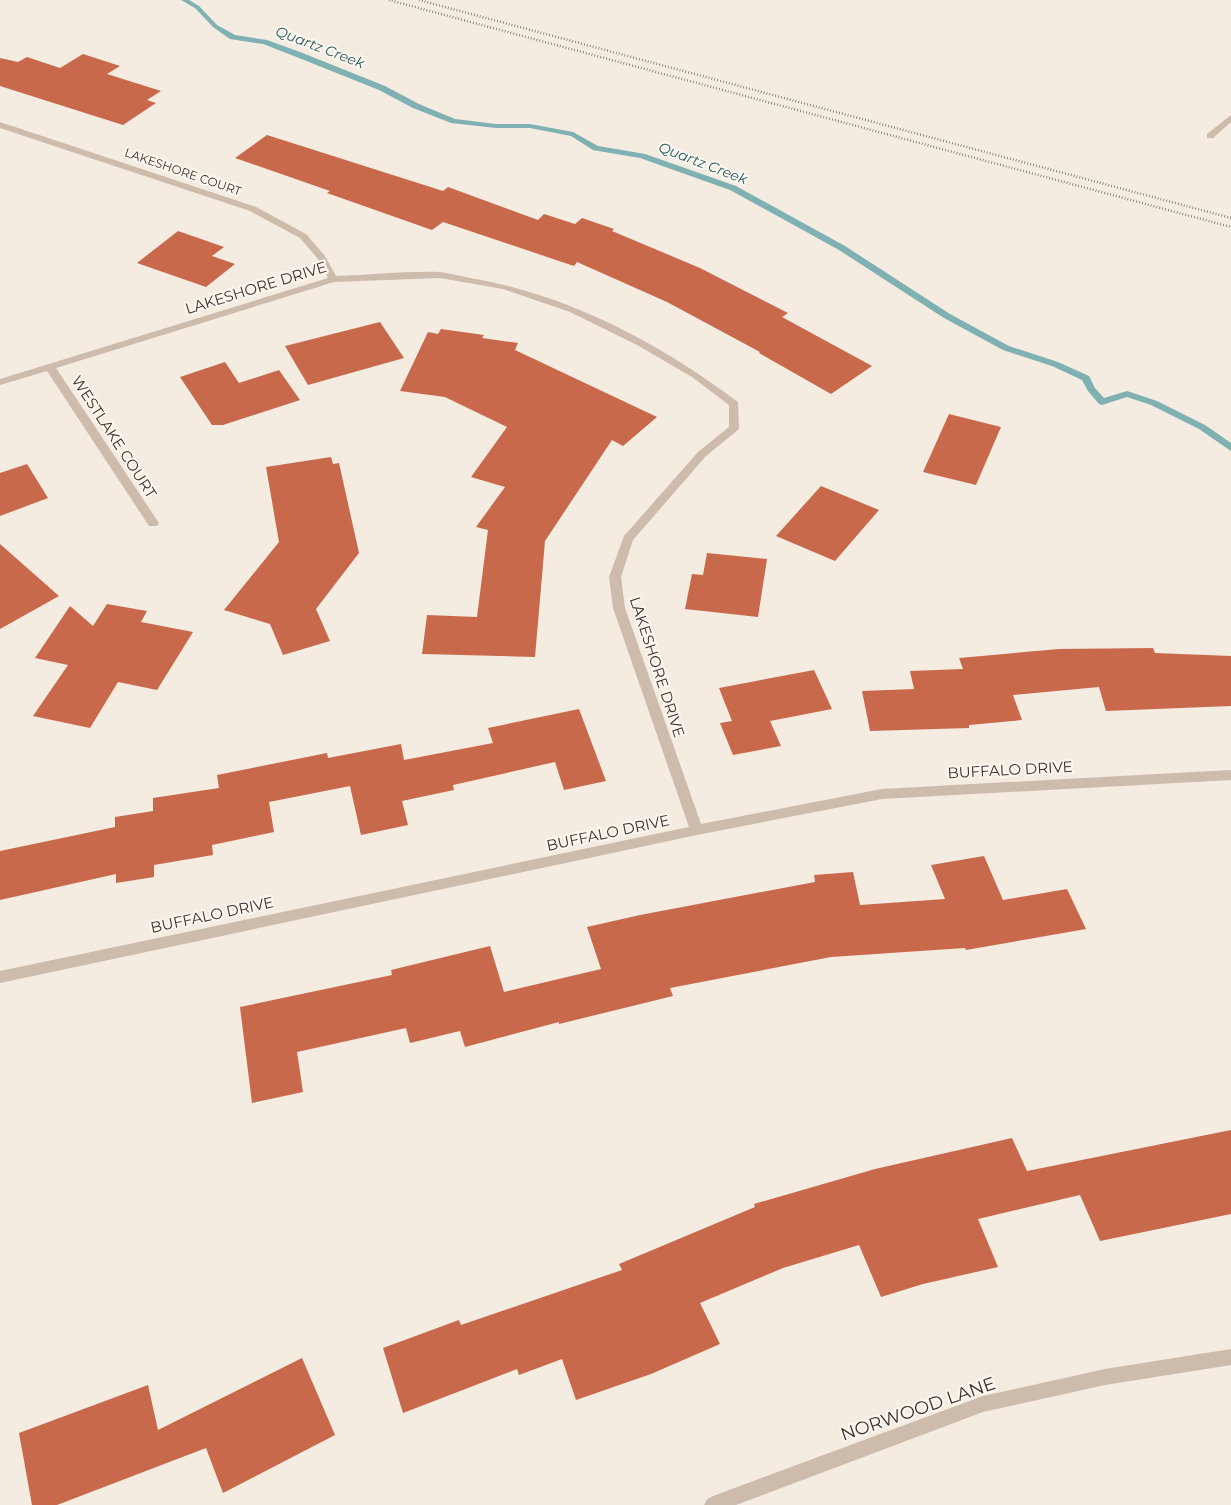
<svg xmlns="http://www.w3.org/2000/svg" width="1231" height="1505" viewBox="0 0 1231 1505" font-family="Montserrat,sans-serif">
	<rect width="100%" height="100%" fill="#f4ebe1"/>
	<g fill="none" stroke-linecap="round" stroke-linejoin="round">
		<path fill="#7fb0b2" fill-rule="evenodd" d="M 181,0 L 189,0 L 199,6 L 217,25 L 235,35 L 267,40 L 300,52 L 385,86 L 419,104 L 455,119 L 496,124 L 530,124 L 573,132 L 598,146 L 645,154 L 736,186 L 845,246 L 950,314 L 1009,346 L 1058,362 L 1089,376 L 1095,388 L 1104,398 L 1127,391 L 1157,401 L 1205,425 L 1231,443 L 1231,451 L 1199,429 L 1151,405 L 1127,397 L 1102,405 L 1099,404 L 1088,391 L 1082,380 L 1052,366 L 1003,350 L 944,318 L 839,250 L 730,190 L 640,158 L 593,150 L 571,136 L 530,128 L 496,128 L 451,123 L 413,108 L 379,90 L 294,56 L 263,44 L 230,39 L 213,27 L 195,8 Z"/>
	</g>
	<path fill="#c8694b" d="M 83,54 L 120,66 L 107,74 L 161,91 L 147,100 L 156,103 L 123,125 L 0,86 L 0,58 L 18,62 L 27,57 L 60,68 Z
		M 267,135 L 443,191 L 448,187 L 538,220 L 544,214 L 575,224 L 582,218 L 614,229 L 612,231 L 700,268 L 788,313 L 782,317 L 872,366 L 831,394 L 759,353 L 760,352 L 667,302 L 577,262 L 574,266 L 443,222 L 432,230 L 327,193 L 330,191 L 235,158 Z
		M 178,231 L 224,247 L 212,256 L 235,264 L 206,287 L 137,263 Z
		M 380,322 L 404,358 L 308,385 L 285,346 Z
		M 441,329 L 484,335 L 482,338 L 518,343 L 515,350 L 657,417 L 623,446 L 612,440 L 545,541 L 535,657 L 422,654 L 427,615 L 477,617 L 488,530 L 476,527 L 505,487 L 471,477 L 507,427 L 445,397 L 400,391 L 428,332 L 438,334 Z
		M 225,362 L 239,383 L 279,370 L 300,400 L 223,425 L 212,425 L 180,377 Z
		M 949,414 L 1001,427 L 976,485 L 923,472 Z
		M 331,457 L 333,464 L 339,463 L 359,553 L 316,609 L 330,641 L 283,655 L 270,624 L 224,610 L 279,542 L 266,467 Z
		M 27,464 L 48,498 L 0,516 L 0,473 Z
		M 821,486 L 879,510 L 835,561 L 776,536 Z
		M 0,544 L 59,596 L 0,629 Z
		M 707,553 L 767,559 L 758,617 L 685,609 L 692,574 L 703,575 Z
		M 107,604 L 147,611 L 141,622 L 193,632 L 157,690 L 118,682 L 90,728 L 33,716 L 68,665 L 35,658 L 70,606 L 93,626 Z
		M 1153,648 L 1155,653 L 1231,656 L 1231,706 L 1106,711 L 1099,687 L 1013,695 L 1022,720 L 969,725 L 969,728 L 870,731 L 862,691 L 914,689 L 910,671 L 963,669 L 959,658 L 1059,649 Z
		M 814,670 L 832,709 L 770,721 L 781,746 L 733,755 L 720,723 L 732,721 L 719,688 Z
		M 579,709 L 606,781 L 564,790 L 555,762 L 453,785 L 454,790 L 402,801 L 408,825 L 361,835 L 350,786 L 269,802 L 274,832 L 212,845 L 213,855 L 154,865 L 154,877 L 116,883 L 116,874 L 0,900 L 0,851 L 115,827 L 115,817 L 153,811 L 153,798 L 219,788 L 217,775 L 327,753 L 328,758 L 401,744 L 404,760 L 493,743 L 488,728 Z
		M 984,856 L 1003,900 L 1067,889 L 1086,929 L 966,950 L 965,948 L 831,957 L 670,988 L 673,996 L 559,1024 L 559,1022 L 465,1047 L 460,1031 L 410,1043 L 406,1028 L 297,1052 L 303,1092 L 252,1103 L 240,1007 L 392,975 L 391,970 L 490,946 L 504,992 L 601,969 L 587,927 L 640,915 L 815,882 L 814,875 L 853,872 L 860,905 L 945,899 L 931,865 Z
		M 1231,1130 L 1231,1214 L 1100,1241 L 1080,1195 L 978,1219 L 998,1267 L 923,1284 L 881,1297 L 859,1245 L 783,1268 L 700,1303 L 720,1344 L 651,1374 L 576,1400 L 562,1359 L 519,1375 L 517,1369 L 403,1413 L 383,1348 L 459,1320 L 461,1325 L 622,1270 L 619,1264 L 755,1207 L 754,1204 L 875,1169 L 1012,1138 L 1027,1171 Z
		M 302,1358 L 335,1435 L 223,1493 L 206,1448 L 57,1505 L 32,1505 L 19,1433 L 148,1385 L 158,1430 Z"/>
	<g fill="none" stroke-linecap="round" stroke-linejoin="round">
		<path fill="#cdbbac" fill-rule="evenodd" d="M 1231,115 L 1231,122 L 1213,138 L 1207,138 L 1207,134 Z
			M 0,122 L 256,207 L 306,234 L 325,256 L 336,276 C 370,275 405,271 439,272 C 451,273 464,277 476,279 C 571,296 661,344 738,402 L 739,428 L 738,430 L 706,456 L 633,540 L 621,577 L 625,608 L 701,824 L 882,789 L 1231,770 L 1231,780 L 882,799 L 697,835 L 0,983 L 0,971 L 689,827 L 613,608 L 609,577 L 624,536 L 698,452 L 729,427 L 729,405 L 692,377 L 637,345 L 570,312 L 503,289 L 440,278 L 334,282 L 56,368 L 159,523 L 157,526 L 149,526 L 47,371 L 0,385 L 0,379 L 328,278 L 318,259 L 300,238 L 250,211 L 0,128 Z
			M 1231,1349 L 1231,1365 L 1105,1385 L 983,1412 L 736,1505 L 704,1505 L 707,1499 L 713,1496 L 983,1396 L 1105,1369 Z"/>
		<path stroke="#3b302b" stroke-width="2.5" stroke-dasharray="0.5 2.5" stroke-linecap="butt" d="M 389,0 L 1231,227
			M 419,0 L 1231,218"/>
	</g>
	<g text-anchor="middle" stroke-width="4.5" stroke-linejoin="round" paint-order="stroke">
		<g font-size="12" fill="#3b302b" stroke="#fbf5ee">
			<text transform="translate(183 172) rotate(19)" y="4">LAKESHORE COURT</text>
		</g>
		<g font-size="14" font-style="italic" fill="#1f5a5e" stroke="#fbf5ee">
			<text transform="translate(320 47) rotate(21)" y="5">Quartz Creek</text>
			<text transform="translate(703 163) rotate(21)" y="5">Quartz Creek</text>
		</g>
		<g font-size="15" fill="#3b302b" stroke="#fbf5ee">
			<text transform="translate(256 288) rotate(-17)" y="5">LAKESHORE DRIVE</text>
			<text transform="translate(114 437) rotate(57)" y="5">WESTLAKE COURT</text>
			<text transform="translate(657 667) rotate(72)" y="5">LAKESHORE DRIVE</text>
			<text transform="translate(1010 770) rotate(-3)" y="5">BUFFALO DRIVE</text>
			<text transform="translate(608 833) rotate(-12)" y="5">BUFFALO DRIVE</text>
			<text transform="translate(212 915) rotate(-12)" y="5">BUFFALO DRIVE</text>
		</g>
		<g font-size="18" fill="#3b302b" stroke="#fbf5ee">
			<text transform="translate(918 1409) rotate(-19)" y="6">NORWOOD LANE</text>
		</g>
	</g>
</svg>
